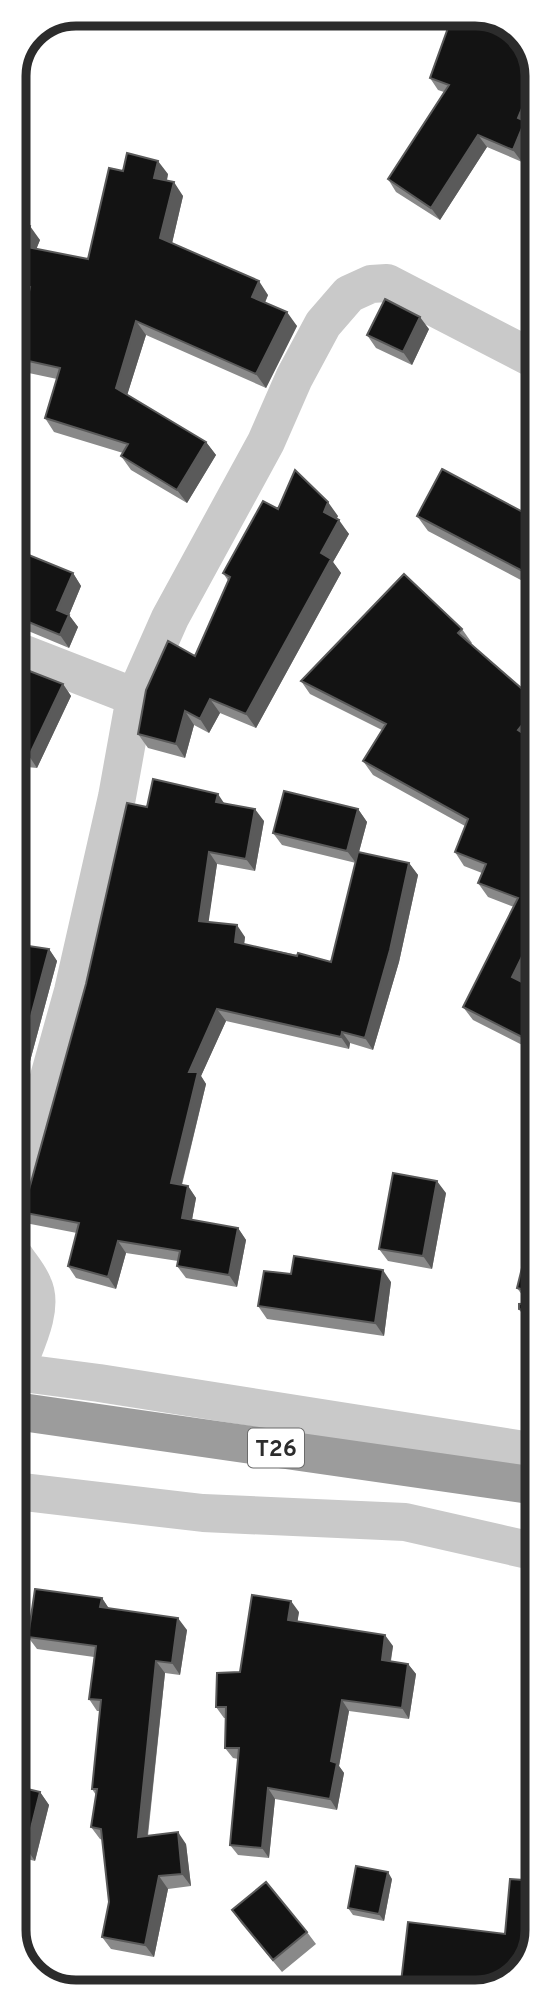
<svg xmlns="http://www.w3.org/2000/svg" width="551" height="2006" viewBox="0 0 551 2006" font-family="Overpass,sans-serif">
	<rect width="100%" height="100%" fill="#fff"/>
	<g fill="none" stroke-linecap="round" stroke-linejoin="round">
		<path stroke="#c9c9c9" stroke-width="38" d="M 14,650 L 135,697
			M 15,1199 L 73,991 L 117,797 L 135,697 L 170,618 L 266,442 L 294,378 L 323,324 L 349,294 L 371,284 L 387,283 L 536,360
			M 15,1257 C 21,1266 29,1275 33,1285 C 45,1309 23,1349 15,1372
			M 15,1372 L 99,1383 L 537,1452
			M 15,1491 L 203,1513 L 405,1522 L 537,1552"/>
		<path stroke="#9c9c9c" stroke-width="38" d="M 15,1411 L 537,1486"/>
	</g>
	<path fill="#898989" d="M 453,14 L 534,133 L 522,162 L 487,147 L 440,220 L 396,192 L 388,179 L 444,92 L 438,90 L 430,78 Z
		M 123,171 L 168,174 L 167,181 L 183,196 L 172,243 L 268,295 L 265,303 L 297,326 L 266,388 L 146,335 L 127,395 L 206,442 L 216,455 L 187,503 L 131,470 L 121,456 L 123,453 L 54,432 L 45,418 L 57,379 L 24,372 L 15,358 L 28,296 L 14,291 L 14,220 L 40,240 L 36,249 L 88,259 Z
		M 429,329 L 412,365 L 376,348 L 367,335 Z
		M 278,509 L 338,516 L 336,519 L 349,534 L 333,562 L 341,573 L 256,728 L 220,713 L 209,733 L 194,725 L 185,758 L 148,748 L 138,734 L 195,656 L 229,582 L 223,573 Z
		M 417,516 L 536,519 L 536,588 L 428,531 Z
		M 14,549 L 73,573 L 81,586 L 69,615 L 78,627 L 69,648 L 14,625 Z
		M 462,629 L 472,643 L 471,644 L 536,701 L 536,733 L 531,739 L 536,742 L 536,961 L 525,983 L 536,989 L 536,1052 L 473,1020 L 463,1007 L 514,907 L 488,897 L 478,883 L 482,873 L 464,866 L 455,852 L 465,826 L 373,775 L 363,761 L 382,730 L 310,694 L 301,681 Z
		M 14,665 L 63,684 L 71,696 L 37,768 L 27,767 L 17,792 L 14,791 Z
		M 225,803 L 264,821 L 255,871 L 217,864 L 208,922 L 245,937 L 244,944 L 331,962 L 356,863 L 282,845 L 273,833 L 358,809 L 367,822 L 359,852 L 409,863 L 418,875 L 399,962 L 373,1050 L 350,1043 L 349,1049 L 226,1021 L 201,1076 L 206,1084 L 182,1185 L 188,1186 L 196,1198 L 192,1220 L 238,1228 L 246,1240 L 237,1287 L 186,1278 L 177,1266 L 178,1261 L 126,1253 L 116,1289 L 76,1278 L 68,1266 L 77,1233 L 15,1221 L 15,1207 L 21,1203 L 28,1193 L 147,807 Z
		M 15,944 L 49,949 L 57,961 L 15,1117 L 15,1039 L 18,1015 L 15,1015 Z
		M 446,1193 L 432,1269 L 388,1261 L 379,1249 Z
		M 537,1255 L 537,1302 L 525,1299 L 517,1288 Z
		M 291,1274 L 391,1282 L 384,1336 L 267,1319 L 258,1306 Z
		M 537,1303 L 537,1323 L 526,1320 L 519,1309 Z
		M 102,1598 L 109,1609 L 187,1630 L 180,1675 L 165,1673 L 148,1836 L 186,1844 L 191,1886 L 168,1889 L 154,1957 L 111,1949 L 102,1937 L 109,1902 L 103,1840 L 100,1839 L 91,1827 L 96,1795 L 92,1789 L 100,1711 L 97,1711 L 89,1699 L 94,1657 L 37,1649 L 28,1637 Z
		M 299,1612 L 297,1622 L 393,1646 L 391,1661 L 408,1664 L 416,1674 L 409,1719 L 349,1711 L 339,1766 L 344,1773 L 337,1810 L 275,1799 L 269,1858 L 238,1855 L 230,1845 L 238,1759 L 233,1758 L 225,1748 L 226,1718 L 224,1718 L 216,1707 L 240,1672 Z
		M 15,1786 L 40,1792 L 49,1805 L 35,1861 L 15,1856 Z
		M 392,1879 L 384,1921 L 353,1915 L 348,1908 Z
		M 232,1910 L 307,1932 L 316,1944 L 282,1972 L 241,1923 Z"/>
	<path fill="#5a5a5a" d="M 536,75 L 536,108 L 528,125 L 534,133 L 522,162 L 513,150 L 518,118 Z
		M 478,135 L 487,147 L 440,220 L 431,208 Z
		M 158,161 L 168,174 L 164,192 L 154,178 Z
		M 174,182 L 183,196 L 170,252 L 160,238 Z
		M 30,226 L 40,240 L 32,260 L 22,246 Z
		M 259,281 L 268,295 L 261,311 L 252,297 Z
		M 287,312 L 297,326 L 266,388 L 256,374 Z
		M 420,317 L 429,329 L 412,365 L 403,352 Z
		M 136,321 L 146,335 L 125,402 L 116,388 Z
		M 206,442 L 216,455 L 187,503 L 177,490 Z
		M 328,502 L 338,516 L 333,526 L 324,512 Z
		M 339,520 L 349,534 L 333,562 L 341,573 L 256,728 L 246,714 L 321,553 Z
		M 73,573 L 81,586 L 69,615 L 78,627 L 69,648 L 60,635 L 57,610 Z
		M 63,684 L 71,696 L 37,768 L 29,756 Z
		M 210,699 L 220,713 L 209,733 L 200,719 Z
		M 536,708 L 536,733 L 527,744 L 518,730 Z
		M 185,711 L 194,725 L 185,758 L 176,744 Z
		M 19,755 L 27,767 L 17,792 L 14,788 L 14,766 Z
		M 218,794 L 226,806 L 216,802 Z
		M 255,809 L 264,821 L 255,871 L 246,859 Z
		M 358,809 L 367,822 L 356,863 L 347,851 Z
		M 209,852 L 217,864 L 207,933 L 199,921 Z
		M 409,863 L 418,875 L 399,962 L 373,1050 L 365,1038 Z
		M 237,925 L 245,937 L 243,953 L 235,942 Z
		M 536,928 L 536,961 L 521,991 L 512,977 Z
		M 49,949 L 57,961 L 15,1117 L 15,1075 Z
		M 217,1009 L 226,1021 L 201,1076 L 206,1084 L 179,1195 L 171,1183 L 189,1072 Z
		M 342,1032 L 350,1043 L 349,1049 L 341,1037 Z
		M 437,1181 L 446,1193 L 432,1269 L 423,1256 Z
		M 188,1186 L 196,1198 L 190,1230 L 182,1218 Z
		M 238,1228 L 246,1240 L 237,1287 L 229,1275 Z
		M 118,1241 L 126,1253 L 116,1289 L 108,1277 Z
		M 383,1270 L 391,1282 L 384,1336 L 375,1323 Z
		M 102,1598 L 110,1610 L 100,1607 Z
		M 291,1601 L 299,1612 L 296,1631 L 288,1620 Z
		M 178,1618 L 187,1630 L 180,1675 L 172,1663 Z
		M 385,1635 L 393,1646 L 389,1670 L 382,1660 Z
		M 156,1661 L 165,1673 L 146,1849 L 138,1837 Z
		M 408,1664 L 416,1674 L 409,1719 L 402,1708 Z
		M 342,1700 L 349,1711 L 339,1766 L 344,1773 L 337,1810 L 330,1799 L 331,1761 Z
		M 268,1788 L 275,1799 L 269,1858 L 262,1848 Z
		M 40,1792 L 49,1805 L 35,1861 L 26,1848 Z
		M 178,1832 L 186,1844 L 191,1886 L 182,1874 Z
		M 388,1872 L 392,1879 L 384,1921 L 379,1914 Z
		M 159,1876 L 168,1889 L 154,1957 L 145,1945 Z"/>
	<path fill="#131313" stroke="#5a5a5a" stroke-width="2" d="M 453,14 L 483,14 L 516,30 L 536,64 L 536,75 L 518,118 L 525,121 L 513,150 L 478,135 L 431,208 L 388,179 L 449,85 L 430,78 Z
		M 127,153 L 158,161 L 154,178 L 174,182 L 160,238 L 259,281 L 252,297 L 287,312 L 256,374 L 136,321 L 116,388 L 206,442 L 177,490 L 121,456 L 128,444 L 45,418 L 60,368 L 15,358 L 30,287 L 14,281 L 14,220 L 30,226 L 22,246 L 88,259 L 109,168 L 123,171 Z
		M 385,299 L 420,317 L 403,352 L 367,335 Z
		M 442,469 L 536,519 L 536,578 L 417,516 Z
		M 295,470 L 328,502 L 324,512 L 339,520 L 321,553 L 331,559 L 246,714 L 210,699 L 200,719 L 185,711 L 176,744 L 138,734 L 146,690 L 168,641 L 195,656 L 230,577 L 223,573 L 263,501 L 278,509 Z
		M 14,549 L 73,573 L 57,610 L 69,615 L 60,635 L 14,616 Z
		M 404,574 L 462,629 L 458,633 L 536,701 L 536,708 L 518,730 L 536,742 L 536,928 L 512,977 L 536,989 L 536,1044 L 463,1007 L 518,898 L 478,883 L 486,864 L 455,852 L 468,819 L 363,761 L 386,724 L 301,681 Z
		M 14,665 L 63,684 L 29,756 L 19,755 L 14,766 Z
		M 153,779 L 218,794 L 216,802 L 255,809 L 246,859 L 209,852 L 199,921 L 237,925 L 235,942 L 297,956 L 298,953 L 331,962 L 358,852 L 409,863 L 390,950 L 365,1038 L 342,1032 L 341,1037 L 217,1009 L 189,1072 L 198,1072 L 171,1183 L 188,1186 L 182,1218 L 238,1228 L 229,1275 L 177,1266 L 180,1251 L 118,1241 L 108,1277 L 68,1266 L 79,1223 L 15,1211 L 15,1207 L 21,1203 L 28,1193 L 86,984 L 127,803 L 147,807 Z
		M 284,791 L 358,809 L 347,851 L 273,833 Z
		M 15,944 L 49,949 L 15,1075 L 15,1039 L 19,1004 L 15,1004 Z
		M 393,1173 L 437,1181 L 423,1256 L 379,1249 Z
		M 526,1252 L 537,1255 L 537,1293 L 517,1288 Z
		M 294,1256 L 383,1270 L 375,1323 L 258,1306 L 264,1271 L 291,1274 Z
		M 537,1303 L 537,1314 L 519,1309 L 519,1304 Z
		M 35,1589 L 102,1598 L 100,1607 L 178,1618 L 172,1663 L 156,1661 L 138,1837 L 178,1832 L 182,1874 L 159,1876 L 145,1945 L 102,1937 L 109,1902 L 101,1829 L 91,1827 L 97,1789 L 92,1789 L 101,1700 L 89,1699 L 96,1646 L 28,1637 Z
		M 252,1595 L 291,1601 L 288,1620 L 385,1635 L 382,1660 L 408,1664 L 402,1708 L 342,1700 L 331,1761 L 337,1763 L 330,1799 L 268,1788 L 262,1848 L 230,1845 L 239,1748 L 225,1748 L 226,1707 L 216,1707 L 217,1673 L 240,1672 Z
		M 15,1786 L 40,1792 L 26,1848 L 15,1846 Z
		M 356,1866 L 388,1872 L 379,1914 L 348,1908 Z
		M 510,1879 L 537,1881 L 537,1930 L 522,1971 L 500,1983 L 493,1983 L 492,1988 L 487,1991 L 400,1991 L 408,1922 L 505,1934 Z
		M 266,1882 L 307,1932 L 273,1960 L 232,1910 Z"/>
	<g text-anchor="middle" stroke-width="7" stroke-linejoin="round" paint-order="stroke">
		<rect fill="#fff" stroke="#6b6b6b" stroke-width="2" x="248" y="1428.5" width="56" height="39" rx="5"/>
		<g font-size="23" font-weight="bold" fill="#2c2c2c">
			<text x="276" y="1456">T26</text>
		</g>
	</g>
	<path d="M0 0H551V2006H0ZM76 26H475A50 50 0 0 1 525 76V1930A50 50 0 0 1 475 1980H76A50 50 0 0 1 26 1930V76A50 50 0 0 1 76 26Z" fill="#fff" fill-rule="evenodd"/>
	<path fill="none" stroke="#2c2c2c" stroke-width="9" d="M76 26H475A50 50 0 0 1 525 76V1930A50 50 0 0 1 475 1980H76A50 50 0 0 1 26 1930V76A50 50 0 0 1 76 26Z"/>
</svg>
